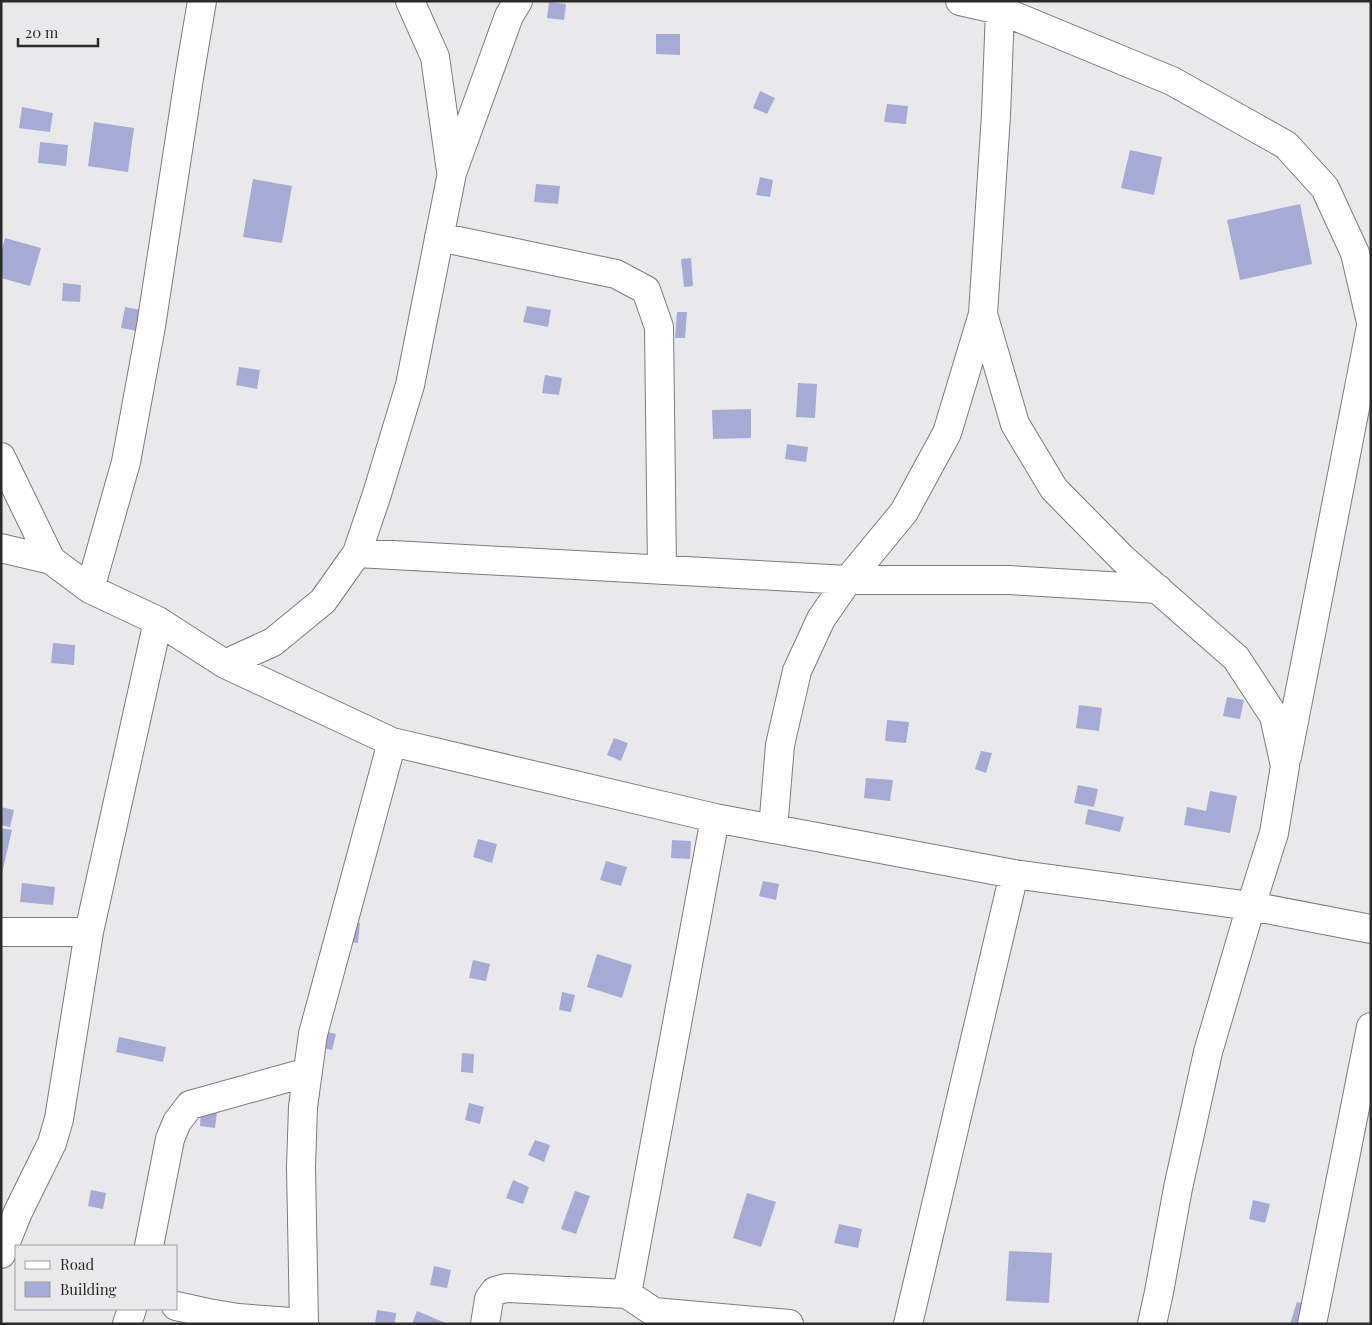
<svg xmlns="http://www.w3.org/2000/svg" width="1372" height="1325" viewBox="0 0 1372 1325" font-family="'Playfair Display',serif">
	<rect width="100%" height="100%" fill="#e9e9eb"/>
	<path fill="#a6abd6" d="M 549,2 L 566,4 L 564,20 L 547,18 Z
		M 656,34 L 680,34 L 680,55 L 656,54 Z
		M 760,91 L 775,98 L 767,114 L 753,108 Z
		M 887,104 L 908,106 L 906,124 L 884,122 Z
		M 22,107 L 53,113 L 50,132 L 19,128 Z
		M 94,122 L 134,128 L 128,172 L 88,166 Z
		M 40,142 L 68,145 L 66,166 L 38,163 Z
		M 1130,150 L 1162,157 L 1154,195 L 1121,188 Z
		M 760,177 L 773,180 L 770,197 L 756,195 Z
		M 253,179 L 292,186 L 282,243 L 243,237 Z
		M 536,184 L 560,186 L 558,204 L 534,202 Z
		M 1300,204 L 1312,264 L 1240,280 L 1227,220 Z
		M 5,238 L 41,248 L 30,286 L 1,278 L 1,253 Z
		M 691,258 L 693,286 L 684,287 L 681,259 Z
		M 63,283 L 81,285 L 80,302 L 62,301 Z
		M 527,306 L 551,310 L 548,327 L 523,322 Z
		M 125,307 L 141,310 L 138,331 L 121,328 Z
		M 677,312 L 687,312 L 685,338 L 675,338 Z
		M 239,367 L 260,370 L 257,389 L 236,385 Z
		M 545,375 L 562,378 L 559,395 L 542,393 Z
		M 798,383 L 817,384 L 815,418 L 796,417 Z
		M 751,409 L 751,438 L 713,439 L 712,410 Z
		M 787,444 L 808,447 L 806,462 L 785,459 Z
		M 53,643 L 75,645 L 74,665 L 51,663 Z
		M 1227,697 L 1244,700 L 1240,719 L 1223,716 Z
		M 1079,705 L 1102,708 L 1099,731 L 1076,728 Z
		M 887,720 L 909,722 L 906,743 L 885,741 Z
		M 614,738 L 628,743 L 621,761 L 607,755 Z
		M 981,751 L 992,753 L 986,773 L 975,769 Z
		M 866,778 L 893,780 L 890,801 L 864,798 Z
		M 1078,785 L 1098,789 L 1094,807 L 1074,803 Z
		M 1210,791 L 1237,796 L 1230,833 L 1184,825 L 1187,807 L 1206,811 Z
		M 1,807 L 14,810 L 10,827 L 1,825 Z
		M 1088,809 L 1124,817 L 1120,832 L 1085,824 Z
		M 1,828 L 12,830 L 2,873 L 1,873 Z
		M 478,839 L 497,844 L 492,863 L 473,857 Z
		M 672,840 L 691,841 L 690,859 L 671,858 Z
		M 606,861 L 627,867 L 621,886 L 600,880 Z
		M 763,881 L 779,884 L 776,900 L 759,896 Z
		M 22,883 L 55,887 L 53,905 L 20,902 Z
		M 343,921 L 360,923 L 358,943 L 341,941 Z
		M 597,954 L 632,965 L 622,998 L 587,987 Z
		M 473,960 L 490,964 L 486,981 L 469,978 Z
		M 562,992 L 575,995 L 571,1012 L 559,1010 Z
		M 319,1030 L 336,1034 L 332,1050 L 315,1046 Z
		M 119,1037 L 166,1047 L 163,1062 L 116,1052 Z
		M 462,1053 L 474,1054 L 473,1073 L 461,1072 Z
		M 469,1103 L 484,1107 L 480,1124 L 465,1120 Z
		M 201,1111 L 217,1112 L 215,1128 L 200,1126 Z
		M 535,1140 L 550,1145 L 544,1162 L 528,1155 Z
		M 513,1180 L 529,1187 L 523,1204 L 506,1198 Z
		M 91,1190 L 106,1193 L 103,1209 L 88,1206 Z
		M 575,1191 L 590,1196 L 576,1234 L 561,1229 Z
		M 747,1193 L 776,1202 L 761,1247 L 733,1238 Z
		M 1253,1200 L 1270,1204 L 1265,1223 L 1249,1219 Z
		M 839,1224 L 862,1229 L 858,1248 L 834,1243 Z
		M 1009,1251 L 1052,1253 L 1049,1303 L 1006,1301 Z
		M 434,1266 L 451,1270 L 447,1288 L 430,1285 Z
		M 1297,1302 L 1311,1305 L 1305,1324 L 1290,1324 Z
		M 377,1310 L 396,1313 L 395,1324 L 375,1324 Z
		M 417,1311 L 448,1324 L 412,1324 Z"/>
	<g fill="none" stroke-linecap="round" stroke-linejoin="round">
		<defs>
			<path id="street" d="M 410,1 L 435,57 L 451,171
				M 960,1 L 1000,10 L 1172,81 L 1286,145 L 1325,188 L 1355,253 L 1371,322
				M 1001,1 L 1000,10 L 996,115 L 983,314 L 1015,424 L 1054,489 L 1123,559 L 1236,658 L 1274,716 L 1285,766 L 1274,833 L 1251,906 L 1208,1052 L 1178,1188 L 1159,1292 L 1152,1324
				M 439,237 L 616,274 L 646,290 L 659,327 L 662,570
				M 1,457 L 51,560
				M 1,548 L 51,560 L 90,589 L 158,621 L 225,664 L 392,742 L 715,818 L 1014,874 L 1251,906 L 1371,929
				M 357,553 L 848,580 L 1009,580 L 1158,589
				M 90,589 L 126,462 L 151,326 L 190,72 L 202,1
				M 225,664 L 273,642 L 323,601 L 357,553 L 377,494 L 410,385 L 452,173 L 509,16 L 518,1
				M 1287,757 L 1371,326
				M 773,829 L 780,745 L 797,671 L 821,619 L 848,580 L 904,512 L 947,433 L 983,314
				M 1,932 L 89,932
				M 149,1246 L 170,1139 L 177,1122 L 190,1105 L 308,1072
				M 1,1254 L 18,1212 L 52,1143 L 59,1119 L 89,932 L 158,621
				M 627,1294 L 715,818
				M 176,1306 L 208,1313 L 238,1318 L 304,1323
				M 127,1324 L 132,1309
				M 304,1324 L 301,1167 L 303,1107 L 313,1034 L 392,742
				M 485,1324 L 489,1299 L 495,1291 L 506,1288 L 627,1294 L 654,1312 L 789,1324
				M 908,1324 L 1014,874
				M 1312,1324 L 1371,1027"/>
		</defs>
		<use href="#street" stroke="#7b7c7e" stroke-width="30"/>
		<use href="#street" stroke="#fff" stroke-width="28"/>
	</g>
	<rect width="1372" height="1325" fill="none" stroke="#2a2a2b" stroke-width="5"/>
	<rect x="15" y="1245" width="162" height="65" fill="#e9e9eb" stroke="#9d9d9e"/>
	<rect x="25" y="1261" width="25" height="8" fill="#ffffff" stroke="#9d9d9e"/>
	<text x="60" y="1270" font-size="15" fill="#2a2a2b">Road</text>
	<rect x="25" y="1282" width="25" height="15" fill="#a6abd6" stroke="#9d9d9e"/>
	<text x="60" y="1295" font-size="15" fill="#2a2a2b">Building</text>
	<path d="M18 38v8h80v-8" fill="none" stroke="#2a2a2b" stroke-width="2.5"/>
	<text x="25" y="38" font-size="15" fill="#2a2a2b" stroke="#e9e9eb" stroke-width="4" paint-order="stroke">20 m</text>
</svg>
